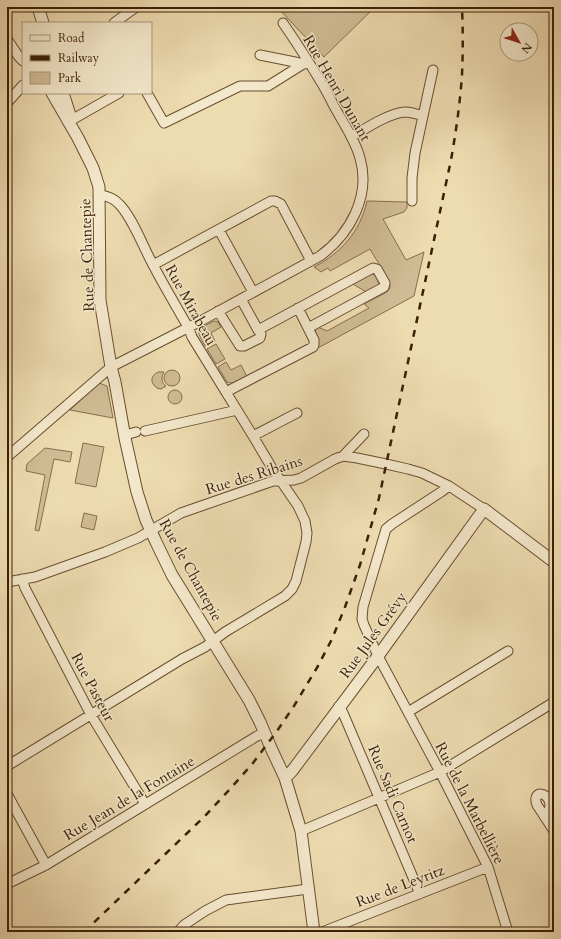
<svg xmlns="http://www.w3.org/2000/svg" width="561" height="939" viewBox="0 0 561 939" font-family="Cardo,serif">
	<rect width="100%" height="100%" fill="#eedcb1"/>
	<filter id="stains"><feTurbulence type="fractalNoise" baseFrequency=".005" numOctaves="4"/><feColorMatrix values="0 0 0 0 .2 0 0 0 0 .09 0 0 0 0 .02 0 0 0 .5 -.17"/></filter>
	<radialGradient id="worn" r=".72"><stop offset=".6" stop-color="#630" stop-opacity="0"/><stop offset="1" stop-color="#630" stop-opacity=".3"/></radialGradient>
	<path fill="#d0bc94" stroke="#866e4d" d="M 277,7 L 375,7 L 324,57 Z
		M 367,201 L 407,202 L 407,208 L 404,212 L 383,219 L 406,260 L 424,252 L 414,296 L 316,349 C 315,342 312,332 318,327 L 327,331 L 369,308 L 364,304 L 387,292 C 389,290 390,289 390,286 C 390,279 374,257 370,249 L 330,271 L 328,268 L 321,272 L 314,267 C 341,253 360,232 367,201 Z
		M 371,273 L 376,276 L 379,284 L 378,287 L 368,293 L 351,283 Z
		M 214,321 L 218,322 L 221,327 L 211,333 L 215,341 L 205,346 C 195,329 197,330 214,321 Z
		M 216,344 L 225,359 L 216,364 L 207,349 Z
		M 226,362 L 231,370 L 241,365 L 247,377 C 240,381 234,385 227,382 L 218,367 Z
		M164 378a8 8 0 1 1 16 0a8 8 0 1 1-16 0Z
		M 158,372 L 164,372 C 161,377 161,383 166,386 L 161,389 L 157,388 C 150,383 150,376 158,372 Z
		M 99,383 L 107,386 L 113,418 L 70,410 Z
		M168 397a7 7 0 1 1 14 0a7 7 0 1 1-14 0Z
		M 83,443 L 104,447 L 96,487 L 75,483 Z
		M 45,448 L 72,452 L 70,462 L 54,459 L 39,531 L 35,530 L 45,475 L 26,471 L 27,464 Z
		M 84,513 L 97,516 L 94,530 L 81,527 Z"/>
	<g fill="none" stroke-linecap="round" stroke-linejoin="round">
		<defs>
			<path id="minor" d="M 114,23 L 136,7
				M 7,39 L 19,57 L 23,61
				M 260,55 L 305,64
				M 147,93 L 164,123 L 240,86 L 268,86 L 308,61
				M 7,103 L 23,85
				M 68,122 L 119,93
				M 351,137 C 365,129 389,113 405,112 C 411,112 417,114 423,116
				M 412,201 L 412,178 L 415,153 L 433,70
				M 219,230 L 253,292
				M 153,265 L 271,201 L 275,201 L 281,204 L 311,261
				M 241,299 L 258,330 L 373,268 L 377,269 L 385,283 L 384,287 L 308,328
				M 218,311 L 240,346 L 244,346 L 260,338 L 261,334 L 258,330
				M 226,392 L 313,347 L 314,345 L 314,340 L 298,308
				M 145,431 L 233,411 L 236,409
				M 125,435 L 136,432
				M 253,436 L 297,413
				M 343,456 L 364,434
				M 7,457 L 111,367 L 197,323 L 320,256 C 350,234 371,196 360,158 C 355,139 343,123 334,106 C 330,98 326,90 321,82 C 309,62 296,42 283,23
				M 449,486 L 441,492 L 392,524 L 386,529 L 363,607 L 362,619 L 364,625 L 378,656 L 440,772 L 488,867 L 508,932
				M 22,579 L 25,588 L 91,715 L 145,804
				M 7,582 L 35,577 L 105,552 L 138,538 L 181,513 L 273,481 L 294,480 L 301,478 L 335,459 L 343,456 L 357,458 L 386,464 L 408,469 L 422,473 L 449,486 L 484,509
				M 339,706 L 343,713 L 420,894
				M 408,712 L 508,651
				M 7,766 L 182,659 L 205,647 L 225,632 L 285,596 L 292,589 L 296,581 L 306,542 L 307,533 L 305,521 L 298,506 L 272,468 L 253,436 L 192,337 L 188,327 C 175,304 161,281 149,257 C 141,241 131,216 119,204 C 114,198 107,196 100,195
				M 7,794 L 46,865
				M 546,818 C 547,814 550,809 550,805 C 550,792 531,789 537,805 L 554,831
				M 301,831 L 440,772 L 554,702
				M 7,884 L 46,865 L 257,736 L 264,733
				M 178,932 L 184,925 L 205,911 L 226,900 L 308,889
				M 322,932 L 488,867"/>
			<path id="tertiary" d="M 38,7 L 43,23
				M 52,93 L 78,138 L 93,168 L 99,187 L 100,300 L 111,367 L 115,382 L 125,438 L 137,492 L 146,520 L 156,542 L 172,575 L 249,700 L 260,722 L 271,748 L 285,778 L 301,831 L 314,932
				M 63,93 L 70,115
				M 285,778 L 292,771 L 378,656 L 484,509 L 554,562"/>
		</defs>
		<use href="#minor" stroke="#684e31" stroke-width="11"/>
		<use href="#tertiary" stroke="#684e31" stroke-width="13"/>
		<use href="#minor" stroke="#f4e8cc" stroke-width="9"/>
		<use href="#tertiary" stroke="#f4e8cc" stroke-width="11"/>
		<path stroke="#3c1f06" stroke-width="2.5" stroke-dasharray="7 7" stroke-linecap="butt" d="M 84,932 L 205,816 L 230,789 L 253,763 L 277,731 L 294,706 L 318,666 L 332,639 L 345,607 L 360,565 L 379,498 L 451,160 C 456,132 460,103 462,75 C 463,52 463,30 462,7"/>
	</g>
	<g text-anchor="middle" stroke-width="3" stroke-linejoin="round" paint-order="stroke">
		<g font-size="15" fill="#3c1f06" stroke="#f4e8cc">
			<text transform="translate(337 88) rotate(60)" y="5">Rue Henri Dunant</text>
			<text transform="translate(87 255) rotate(-92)" y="5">Rue de Chantepie</text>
			<text transform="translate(191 305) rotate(61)" y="5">Rue Mirabeau</text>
			<text transform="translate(254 475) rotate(-17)" y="5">Rue des Ribains</text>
			<text transform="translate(191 570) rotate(61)" y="5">Rue de Chantepie</text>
			<text transform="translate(373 635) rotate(-54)" y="5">Rue Jules Grévy</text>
			<text transform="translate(93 687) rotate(62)" y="5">Rue Pasteur</text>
			<text transform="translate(393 794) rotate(67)" y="5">Rue Sadi Carnot</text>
			<text transform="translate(129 798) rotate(-31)" y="5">Rue Jean de la Fontaine</text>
			<text transform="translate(470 803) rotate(63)" y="5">Rue de la Marbellière</text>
			<text transform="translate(400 886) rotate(-21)" y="5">Rue de Leyritz</text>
		</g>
	</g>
	<rect width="561" height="939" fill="none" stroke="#eedcb1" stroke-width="24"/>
	<rect x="8" y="8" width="545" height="923" fill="none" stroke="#3c1f06" stroke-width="2"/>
	<rect x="12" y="12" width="537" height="915" fill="none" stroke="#3c1f06"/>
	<rect x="22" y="22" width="130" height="72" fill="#f4e8cc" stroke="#aa987d"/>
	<rect x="30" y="35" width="20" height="6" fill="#f4e8cc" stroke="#aa987d"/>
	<text x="58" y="42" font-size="12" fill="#3c1f06">Road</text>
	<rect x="30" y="55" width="20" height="6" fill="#3c1f06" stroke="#aa987d"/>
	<text x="58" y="62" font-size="12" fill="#3c1f06">Railway</text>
	<rect x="30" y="72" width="20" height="12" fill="#d0bc94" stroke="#aa987d"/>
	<text x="58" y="82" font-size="12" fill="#3c1f06">Park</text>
	<g transform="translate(519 42) rotate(129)"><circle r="19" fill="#f4e8cc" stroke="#aa987d"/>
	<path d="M0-3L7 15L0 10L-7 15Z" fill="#8f2418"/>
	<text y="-6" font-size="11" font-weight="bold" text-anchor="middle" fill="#3c1f06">N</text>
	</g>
	<rect width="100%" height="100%" filter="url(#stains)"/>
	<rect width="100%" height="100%" fill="url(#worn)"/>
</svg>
